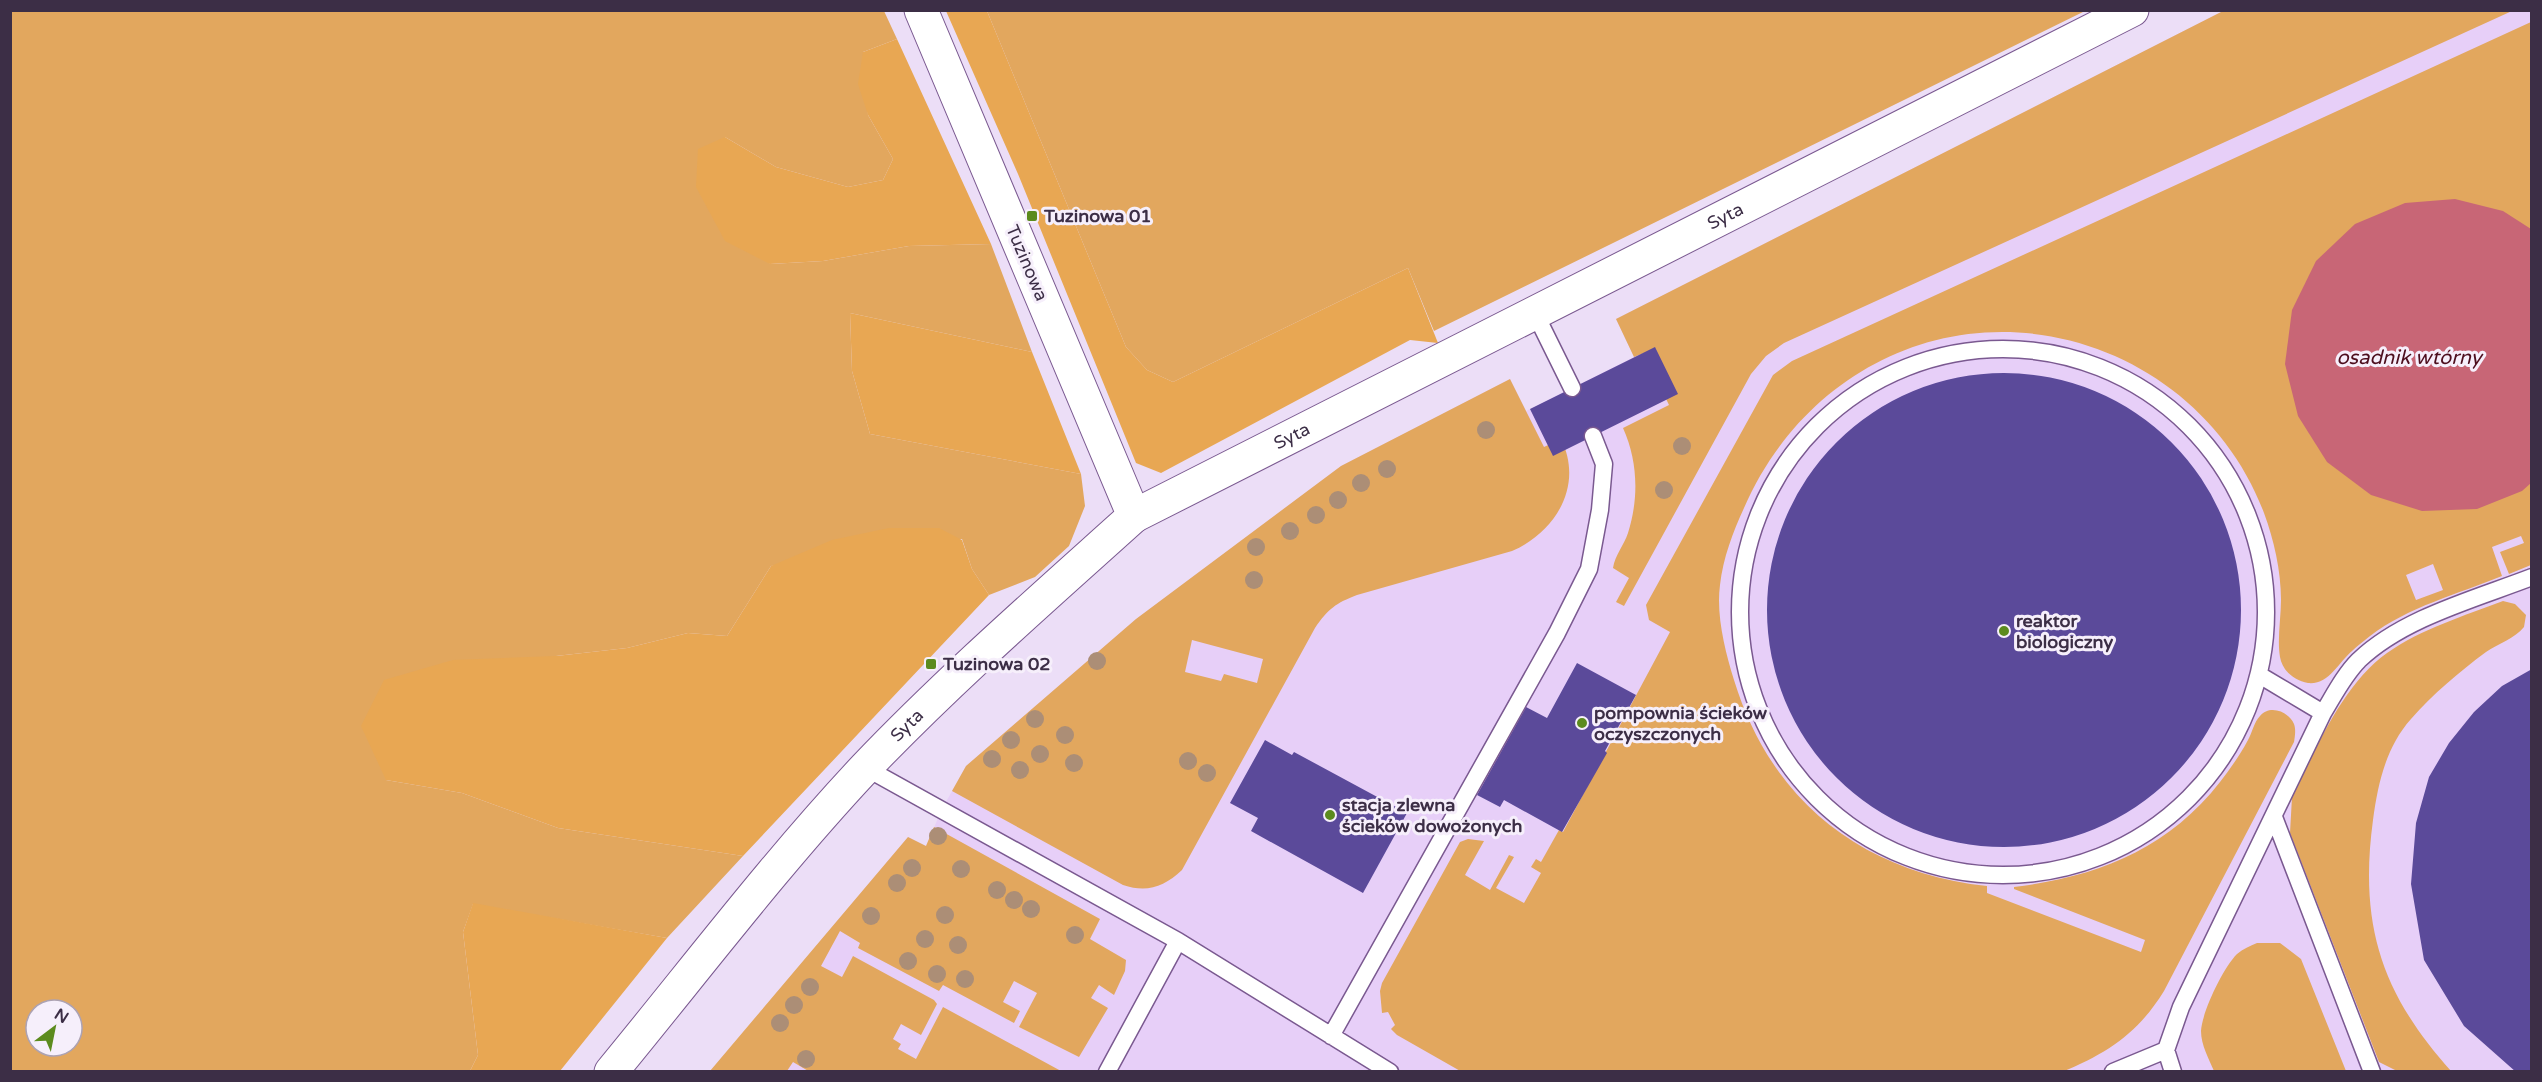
<svg xmlns="http://www.w3.org/2000/svg" width="2542" height="1082" viewBox="0 0 2542 1082" font-family="'Varela Round',sans-serif">
	<rect width="100%" height="100%" fill="#ecdef7"/>
	<path fill="#e7cff8" d="M 2223,11 L 2531,11 L 2531,1071 L 710,1072 L 908,837 L 926,846 L 942,809 L 966,766 L 1136,619 L 1341,466 L 1510,379 L 1526,411 L 1634,357 L 1616,319 Z"/>
	<path fill="#e2a75e" fill-rule="evenodd" d="M 10,11 L 884,11 L 897,39 L 863,52 L 868,115 L 893,159 L 883,180 L 848,187 L 776,167 L 725,137 L 770,264 L 823,261 L 909,246 L 991,244 L 1032,352 L 850,313 L 852,371 L 870,434 L 1081,474 L 1085,506 L 1069,546 L 1035,577 L 989,595 L 972,569 L 962,539 L 771,566 L 727,636 L 688,633 L 627,648 L 556,656 L 386,780 L 462,793 L 558,828 L 743,856 L 667,938 L 473,904 L 463,932 L 478,1055 L 470,1071 L 11,1071 ZM 36,1010 L 72,1010 L 72,1046 L 36,1046 Z
		M 987,11 L 2085,11 L 1434,331 L 1408,268 L 1173,382 L 1147,370 L 1126,347 Z
		M 2223,11 L 2512,11 L 1784,343 L 1766,356 L 1751,374 L 1624,606 L 1616,602 L 1629,578 L 1613,568 C 1615,555 1624,545 1628,533 C 1639,498 1638,461 1623,428 L 1669,405 L 1644,353 L 1634,357 L 1616,319 Z
		M 2531,22 L 2531,565 L 2509,574 L 2500,552 L 2524,543 L 2521,536 L 2492,547 L 2502,576 C 2458,594 2408,607 2370,636 C 2364,641 2357,646 2352,651 C 2338,663 2329,685 2308,683 C 2294,681 2282,670 2280,657 C 2277,639 2281,618 2281,600 C 2281,571 2274,540 2264,513 C 2224,405 2118,332 2002,332 C 1887,332 1789,404 1744,508 C 1733,532 1723,558 1720,585 C 1716,615 1725,651 1734,680 C 1771,801 1862,872 1987,886 L 1987,893 L 2141,952 L 2145,940 L 2014,889 L 2014,887 C 2096,877 2167,850 2220,782 C 2230,769 2240,755 2248,740 C 2252,733 2254,722 2260,716 C 2270,704 2289,712 2294,724 C 2296,729 2295,736 2294,742 L 2164,991 C 2138,1033 2108,1053 2062,1072 L 1462,1072 L 1397,1035 L 1391,1029 L 1395,1025 L 1388,1012 L 1382,1013 L 1380,991 L 1382,983 L 1460,842 L 1468,839 L 1484,841 L 1465,875 L 1490,890 L 1509,855 L 1514,857 L 1496,888 L 1524,903 L 1541,873 L 1531,867 L 1536,859 L 1541,862 L 1559,830 L 1563,832 L 1670,632 L 1649,620 L 1646,605 L 1773,375 L 1792,361 ZM 2433,564 L 2443,590 L 2416,600 L 2406,575 Z
		M 1510,379 L 1544,447 L 1561,439 C 1584,485 1556,532 1512,551 L 1357,595 C 1336,603 1328,609 1315,628 L 1182,870 C 1164,887 1147,893 1123,885 L 952,791 L 966,766 L 1136,619 L 1341,466 ZM 1192,640 L 1263,659 L 1257,683 L 1224,674 L 1221,681 L 1185,672 Z
		M 2503,601 L 2515,604 L 2526,615 L 2524,627 C 2515,638 2498,644 2486,652 C 2459,672 2433,694 2411,719 C 2386,747 2378,783 2373,820 C 2359,924 2381,993 2451,1071 L 2397,1071 L 2379,1062 L 2290,833 L 2292,797 C 2315,750 2343,684 2387,653 C 2421,629 2464,616 2503,601 Z
		M 934,827 L 1100,919 L 1090,939 L 1126,960 L 1125,971 L 1114,995 L 1099,985 L 1091,998 L 1108,1008 L 1079,1057 L 1019,1027 L 1037,993 L 1014,981 L 1003,1002 L 1020,1011 L 1014,1023 L 943,985 L 939,991 L 858,948 L 860,943 L 840,931 L 821,966 L 842,977 L 853,956 L 934,1000 L 937,1004 L 921,1035 L 901,1024 L 893,1039 L 901,1044 L 898,1049 L 916,1059 L 943,1007 L 1061,1071 L 810,1072 L 793,1062 L 787,1071 L 710,1071 L 908,837 L 926,846 Z
		M 2257,943 L 2280,943 L 2301,959 L 2346,1071 L 2214,1071 C 2209,1059 2201,1045 2201,1031 C 2202,1012 2223,968 2237,954 C 2243,949 2250,946 2257,943 Z"/>
	<path fill="#e8a753" d="M 946,11 L 987,11 L 1126,347 L 1147,370 L 1173,382 L 1408,268 L 1438,343 L 1410,340 L 1161,473 L 1136,463 L 1018,174 Z
		M 897,39 L 991,244 L 909,246 L 823,261 L 770,264 L 725,241 L 696,187 L 698,149 L 725,137 L 776,167 L 848,187 L 883,180 L 893,159 L 868,115 L 858,84 L 863,52 Z
		M 850,313 L 1032,352 L 1081,474 L 870,434 L 852,371 Z
		M 889,528 L 939,528 L 962,540 L 972,569 L 989,595 L 743,856 L 558,828 L 462,793 L 386,780 L 361,726 L 384,680 L 453,660 L 556,656 L 627,648 L 688,633 L 727,636 L 771,566 L 832,540 Z
		M 473,903 L 667,938 L 560,1071 L 470,1071 L 478,1055 L 463,932 Z"/>
	<path fill="#c86676" d="M 2455,199 L 2503,211 L 2531,229 L 2531,483 L 2522,491 L 2477,509 L 2422,511 L 2371,495 L 2327,462 L 2298,416 L 2285,364 L 2292,310 L 2316,261 L 2355,224 L 2405,203 Z"/>
	<path fill="#5b4a9a" d="M 1655,347 L 1678,394 L 1553,456 L 1530,409 Z
		M1767 610a237 237 0 1 1 474 0a237 237 0 1 1-474 0Z
		M 1577,663 L 1636,695 L 1605,751 L 1607,753 L 1562,832 L 1504,800 L 1500,807 L 1477,795 L 1526,707 L 1547,718 Z
		M 2532,669 L 2532,1072 L 2516,1072 L 2464,1026 L 2424,960 L 2411,884 L 2416,823 L 2429,777 L 2449,743 L 2474,712 L 2502,686 Z
		M 1265,740 L 1292,755 L 1294,752 L 1407,813 L 1363,893 L 1251,831 L 1258,818 L 1230,803 Z"/>
	<g fill="none" stroke-linecap="round" stroke-linejoin="round">
		<defs>
			<path id="service" d="M 1535,313 L 1572,388
				M1740 612a263 263 0 1 1 526 0a263 263 0 1 1-526 0Z
				M 2261,676 L 2323,713
				M 866,768 L 1178,941 L 1390,1072
				M 2274,817 L 2372,1072
				M 1331,1036 L 1557,633 L 1589,569 L 1600,510 L 1604,464 L 1593,436
				M 2166,1050 L 2173,1072
				M 1107,1072 L 1178,941
				M 2113,1072 L 2166,1050 L 2181,1007 L 2323,713 C 2334,695 2344,675 2359,660 C 2403,618 2475,599 2532,577"/>
			<g id="minor">
				<path id="s1" d="M 1134,516 L 2132,10"/>
			</g>
			<g id="tertiary">
				<path id="s2" d="M 611,1072 C 695,970 775,864 865,768 C 950,679 1043,598 1134,516 L 921,10"/>
			</g>
		</defs>
		<use href="#service" stroke="#7a5990" stroke-width="19"/>
		<use href="#minor" stroke="#7a5990" stroke-width="35"/>
		<use href="#tertiary" stroke="#7a5990" stroke-width="35"/>
		<use href="#service" stroke="#fff" stroke-width="16"/>
		<use href="#minor" stroke="#fff" stroke-width="33"/>
		<use href="#tertiary" stroke="#fff" stroke-width="33"/>
	</g>
	<g fill="#ac8e76">
		<circle cx="1486" cy="430" r="9"/>
		<circle cx="1682" cy="446" r="9"/>
		<circle cx="1387" cy="469" r="9"/>
		<circle cx="1361" cy="483" r="9"/>
		<circle cx="1664" cy="490" r="9"/>
		<circle cx="1338" cy="500" r="9"/>
		<circle cx="1316" cy="515" r="9"/>
		<circle cx="1290" cy="531" r="9"/>
		<circle cx="1256" cy="547" r="9"/>
		<circle cx="1254" cy="580" r="9"/>
		<circle cx="1097" cy="661" r="9"/>
		<circle cx="1035" cy="719" r="9"/>
		<circle cx="1065" cy="735" r="9"/>
		<circle cx="1011" cy="740" r="9"/>
		<circle cx="1040" cy="754" r="9"/>
		<circle cx="992" cy="759" r="9"/>
		<circle cx="1188" cy="761" r="9"/>
		<circle cx="1074" cy="763" r="9"/>
		<circle cx="1020" cy="770" r="9"/>
		<circle cx="1207" cy="773" r="9"/>
		<circle cx="938" cy="836" r="9"/>
		<circle cx="912" cy="868" r="9"/>
		<circle cx="961" cy="869" r="9"/>
		<circle cx="897" cy="883" r="9"/>
		<circle cx="997" cy="890" r="9"/>
		<circle cx="1014" cy="900" r="9"/>
		<circle cx="1031" cy="909" r="9"/>
		<circle cx="945" cy="915" r="9"/>
		<circle cx="871" cy="916" r="9"/>
		<circle cx="1075" cy="935" r="9"/>
		<circle cx="925" cy="939" r="9"/>
		<circle cx="958" cy="945" r="9"/>
		<circle cx="908" cy="961" r="9"/>
		<circle cx="937" cy="974" r="9"/>
		<circle cx="965" cy="979" r="9"/>
		<circle cx="810" cy="987" r="9"/>
		<circle cx="794" cy="1005" r="9"/>
		<circle cx="780" cy="1023" r="9"/>
		<circle cx="806" cy="1059" r="9"/>
	</g>
	<g fill="#5c8b1e" stroke="#f6effb" stroke-width="2">
		<rect x="1026" y="210" width="12" height="12" rx="3"/>
		<circle cx="2004" cy="631" r="6"/>
		<rect x="925" y="658" width="12" height="12" rx="3"/>
		<circle cx="1582" cy="723" r="6"/>
		<circle cx="1330" cy="815" r="6"/>
	</g>
	<g text-anchor="middle" stroke-width="6" stroke-linejoin="round" paint-order="stroke">
		<g font-size="18" font-weight="bold" fill="#3c2e46" stroke="#f6effb" text-anchor="start">
			<text x="1044" y="222">Tuzinowa 01</text>
			<text x="2016" y="627">reaktor<tspan x="2016" dy="21">biologiczny</tspan></text>
			<text x="943" y="670">Tuzinowa 02</text>
			<text x="1594" y="719">pompownia ścieków<tspan x="1594" dy="21">oczyszczonych</tspan></text>
			<text x="1342" y="811">stacja zlewna<tspan x="1342" dy="21">ścieków dowożonych</tspan></text>
		</g>
		<g font-size="18" fill="#3c2e46" stroke="#f6effb">
			<text dy="6" stroke="none"><textPath href="#s1" startOffset="663">Syta</textPath></text>
			<text transform="translate(1027 263) rotate(67)" y="6">Tuzinowa</text>
			<text dy="6" stroke="none"><textPath href="#s1" startOffset="177">Syta</textPath></text>
			<text dy="6" stroke="none"><textPath href="#s2" startOffset="456">Syta</textPath></text>
		</g>
		<g font-size="20" font-style="italic" fill="#4d0e1e" stroke="#f6effb">
			<text x="2409" y="364">osadnik wtórny</text>
		</g>
	</g>
	<rect width="2542" height="1082" fill="none" stroke="#3c2e46" stroke-width="24"/>
	<g transform="translate(54 1028) rotate(32)"><circle r="28" fill="#f6effb" stroke="#aca2b3" stroke-width="1.5"/>
	<path d="M0-4.5L10 22L0 15L-10 22Z" fill="#5c8b1e"/>
	<text y="-9" font-size="16" font-weight="bold" text-anchor="middle" fill="#3c2e46">N</text>
	</g>
</svg>
